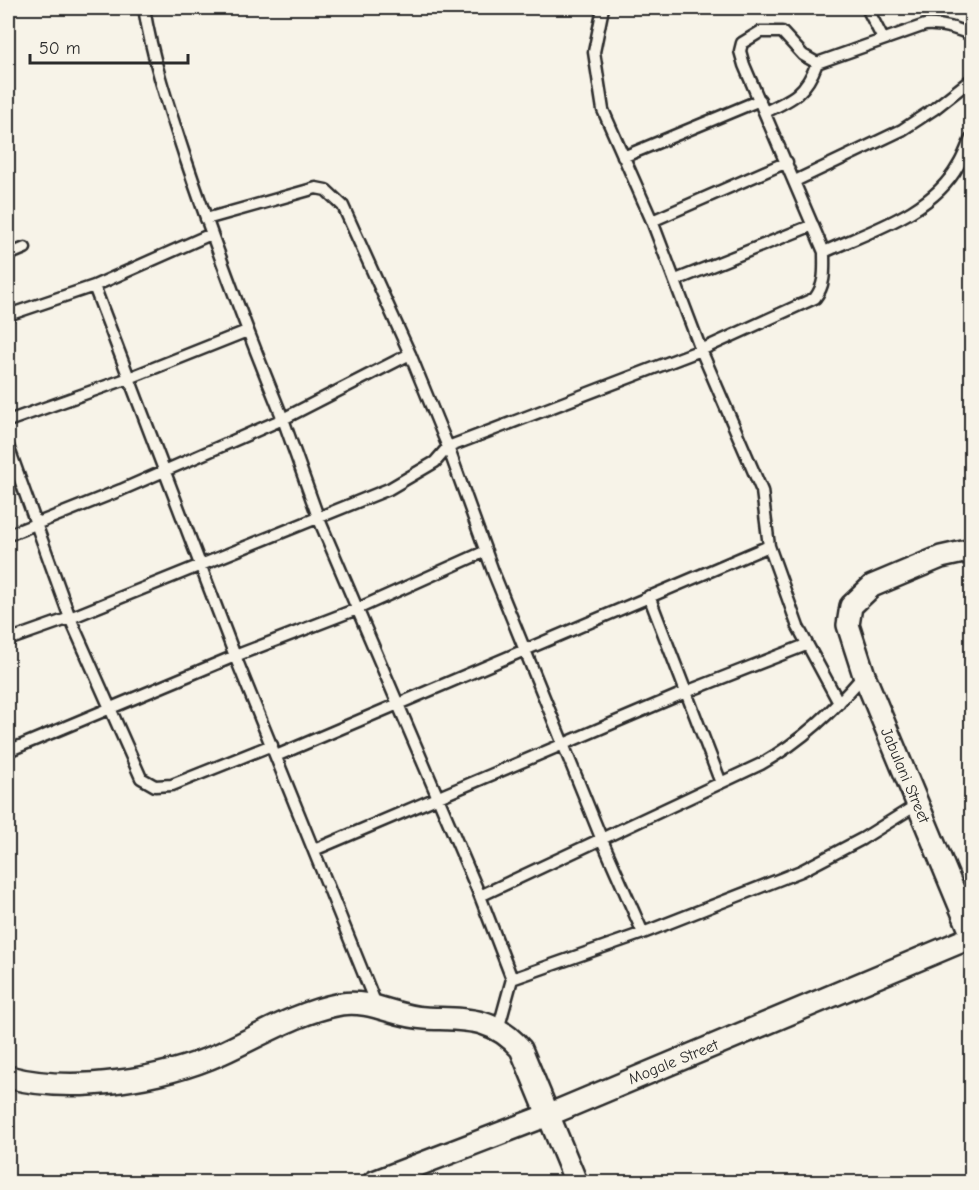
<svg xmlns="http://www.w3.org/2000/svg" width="979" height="1190" viewBox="0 0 979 1190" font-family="'Comic Neue',sans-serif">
	<rect width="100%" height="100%" fill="#f7f3e8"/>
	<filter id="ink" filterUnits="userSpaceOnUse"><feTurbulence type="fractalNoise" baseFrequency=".0167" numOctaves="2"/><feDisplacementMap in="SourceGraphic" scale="12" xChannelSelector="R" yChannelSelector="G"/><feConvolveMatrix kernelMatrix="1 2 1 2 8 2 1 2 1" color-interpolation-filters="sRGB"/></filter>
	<g filter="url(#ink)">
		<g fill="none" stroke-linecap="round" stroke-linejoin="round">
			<defs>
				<path id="service" d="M 603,8 L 594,52 L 603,110 L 652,221 L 701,350 L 762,491 L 769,546 L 798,627 L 839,703
					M 867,8 L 883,39
					M 765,112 C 793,99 806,93 817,63
					M 623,157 L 760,100
					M 795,181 L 902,130 L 934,109 L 972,79
					M 206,219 L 316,188 L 326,190 L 343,206 L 410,354 L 448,447 L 494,574 L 602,840 L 643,933
					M 652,221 L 787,162
					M 824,252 C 870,231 932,213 958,166 C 964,157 967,146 972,137
					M 8,255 L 25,248
					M 676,280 L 813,225
					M 94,286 L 211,234
					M 8,315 L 94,286 L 235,656 L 357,609 L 486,551
					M 410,354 L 283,419 L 318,517 L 480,896 L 512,979 L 498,1030
					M 8,421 L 129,378 L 247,331
					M 8,446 L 70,618 L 141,778 L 155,786 L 172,785 L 272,745
					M 8,535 L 121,490 L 283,419 C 248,333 215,246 185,157 C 169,108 152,58 144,8
					M 649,596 L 721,783
					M 8,640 L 70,618 L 389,489 L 435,462 L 448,447 L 701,350 L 815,298 C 826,284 824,269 824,252 L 744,65 L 740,51 L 742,43 L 760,32 L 782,32 L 803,55 L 817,63 L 925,25 C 942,24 956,27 972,36
					M 8,751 L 235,656 L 377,1007
					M 276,756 L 769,546
					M 314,850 L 686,692 L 806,645
					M 480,896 L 761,764 C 803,740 832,712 864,675
					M 512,979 L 643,933 L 801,871 L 862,839 L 918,804"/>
				<path id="minor" d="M 972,550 L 941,557 L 872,586 L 851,606 L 848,625 L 864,675 L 972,935
					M 8,1077 C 73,1094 162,1080 222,1053 C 261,1035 298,1012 341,1004 C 370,999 396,1017 425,1018 C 465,1020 492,1016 521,1049 L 576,1182
					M 374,1182 L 548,1115 L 972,937"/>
			</defs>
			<use href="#service" stroke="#2b2b2b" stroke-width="15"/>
			<use href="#minor" stroke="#2b2b2b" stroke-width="26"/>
			<use href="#service" stroke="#f7f3e8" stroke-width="10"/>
			<use href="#minor" stroke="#f7f3e8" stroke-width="21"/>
		</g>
	</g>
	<g text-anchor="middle" stroke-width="5" stroke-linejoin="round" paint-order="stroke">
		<g font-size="16" fill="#2b2b2b" stroke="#f7f3e8">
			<text transform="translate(906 775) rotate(67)" y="6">Jabulani Street</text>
			<text transform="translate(673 1061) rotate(-22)" y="6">Mogale Street</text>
		</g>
	</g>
	<rect width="979" height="1190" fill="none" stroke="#f7f3e8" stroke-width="30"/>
	<rect x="15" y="15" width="949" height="1160" fill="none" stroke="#2b2b2b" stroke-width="2" filter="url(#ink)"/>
	<path d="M30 54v9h158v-9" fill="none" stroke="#2b2b2b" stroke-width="3"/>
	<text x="39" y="54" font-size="18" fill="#2b2b2b" stroke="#f7f3e8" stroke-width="4.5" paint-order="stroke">50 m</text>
</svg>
